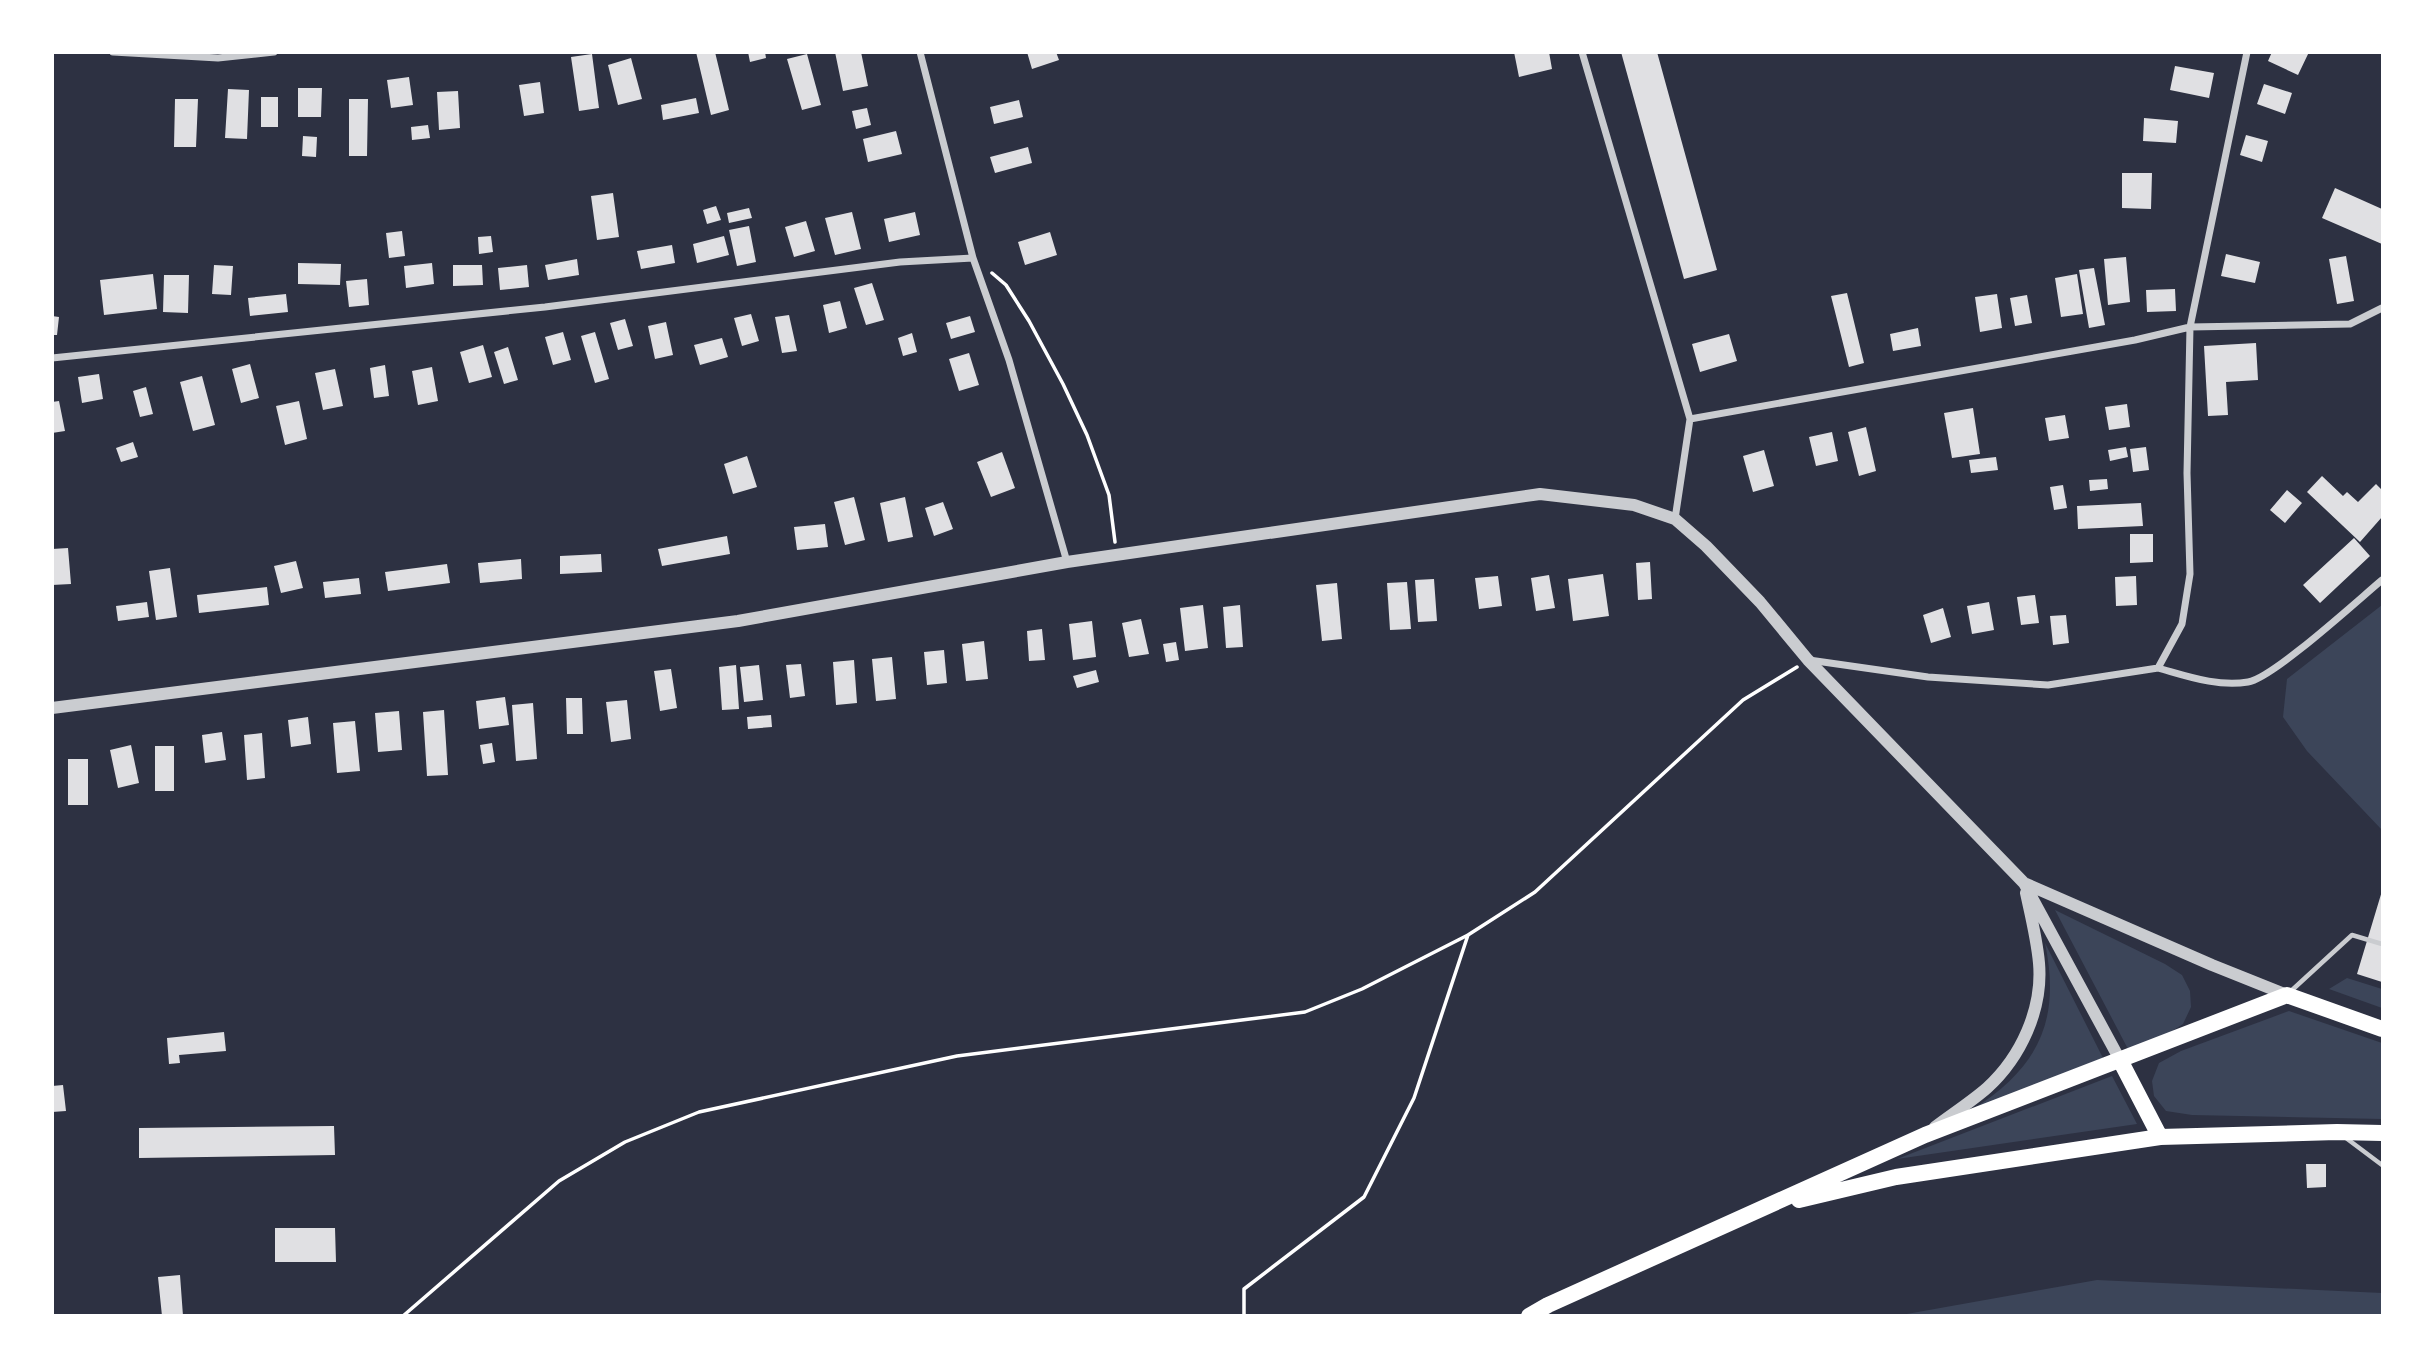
<svg xmlns="http://www.w3.org/2000/svg" width="2435" height="1368" viewBox="0 0 2435 1368" font-family="Overpass,sans-serif">
	<rect width="100%" height="100%" fill="#2d3142"/>
	<path fill="#3c4559" d="M 2382,605 L 2382,830 L 2307,751 L 2283,717 L 2287,679 Z
		M 2055,910 L 2165,964 L 2182,975 L 2190,991 L 2191,1007 L 2183,1024 L 2169,1033 L 2128,1049 Z
		M 2045,943 L 2103,1058 L 1973,1109 C 2039,1067 2061,1020 2045,943 Z
		M 2347,978 L 2382,989 L 2382,1008 L 2329,989 Z
		M 2289,1011 L 2382,1043 L 2382,1119 L 2192,1115 L 2166,1111 L 2154,1096 L 2152,1081 L 2159,1063 L 2181,1051 Z
		M 2112,1076 L 2137,1124 L 1897,1159 Z
		M 2097,1280 L 2382,1293 L 2382,1315 L 1901,1315 Z"/>
	<path fill="#e0e0e3" d="M 696,52 L 715,52 L 729,110 L 711,115 Z
		M 748,52 L 765,52 L 766,58 L 750,62 Z
		M 835,52 L 861,52 L 868,86 L 843,91 Z
		M 1027,52 L 1056,52 L 1059,60 L 1032,69 Z
		M 1514,52 L 1549,52 L 1552,69 L 1519,77 Z
		M 1621,52 L 1657,52 L 1717,270 L 1684,279 Z
		M 2272,52 L 2309,52 L 2298,75 L 2268,61 Z
		M 592,54 L 599,108 L 579,111 L 571,57 Z
		M 807,54 L 821,105 L 802,110 L 787,59 Z
		M 631,58 L 642,99 L 618,105 L 608,65 Z
		M 2175,66 L 2214,73 L 2209,98 L 2170,90 Z
		M 409,77 L 413,105 L 391,108 L 387,80 Z
		M 540,82 L 544,113 L 524,116 L 519,85 Z
		M 2264,84 L 2292,93 L 2285,114 L 2257,104 Z
		M 298,88 L 322,88 L 321,117 L 298,117 Z
		M 228,89 L 249,90 L 247,139 L 225,138 Z
		M 458,91 L 460,128 L 439,130 L 437,92 Z
		M 261,97 L 278,97 L 278,127 L 261,127 Z
		M 696,98 L 699,113 L 663,120 L 661,105 Z
		M 175,99 L 198,99 L 196,147 L 174,147 Z
		M 349,99 L 368,99 L 367,156 L 349,156 Z
		M 1019,100 L 1023,117 L 994,124 L 990,107 Z
		M 867,108 L 871,125 L 856,129 L 852,111 Z
		M 2144,118 L 2178,121 L 2176,143 L 2143,141 Z
		M 428,125 L 430,138 L 412,140 L 411,127 Z
		M 896,131 L 902,154 L 868,162 L 863,139 Z
		M 2246,135 L 2268,141 L 2262,162 L 2240,155 Z
		M 303,136 L 317,137 L 316,157 L 302,156 Z
		M 1028,147 L 1032,163 L 995,173 L 990,157 Z
		M 2122,173 L 2152,173 L 2151,209 L 2122,208 Z
		M 2335,188 L 2382,209 L 2382,244 L 2322,218 Z
		M 613,193 L 619,237 L 597,240 L 591,196 Z
		M 716,206 L 721,220 L 707,224 L 703,210 Z
		M 749,208 L 752,218 L 729,223 L 727,213 Z
		M 852,212 L 861,249 L 835,255 L 825,218 Z
		M 915,212 L 920,235 L 889,242 L 884,219 Z
		M 806,221 L 815,251 L 794,257 L 785,227 Z
		M 749,226 L 756,262 L 737,266 L 729,230 Z
		M 402,231 L 405,256 L 389,258 L 386,233 Z
		M 1050,232 L 1057,255 L 1025,265 L 1018,242 Z
		M 491,236 L 493,252 L 479,254 L 478,237 Z
		M 724,236 L 729,255 L 697,263 L 693,244 Z
		M 672,245 L 675,263 L 641,269 L 637,251 Z
		M 2226,254 L 2260,262 L 2255,283 L 2221,276 Z
		M 2346,256 L 2354,301 L 2337,304 L 2329,259 Z
		M 2126,257 L 2130,302 L 2108,305 L 2104,259 Z
		M 577,259 L 579,275 L 548,280 L 545,265 Z
		M 298,263 L 341,264 L 340,285 L 298,284 Z
		M 432,263 L 434,284 L 406,288 L 404,266 Z
		M 214,265 L 233,266 L 231,295 L 212,294 Z
		M 453,265 L 482,265 L 483,285 L 453,286 Z
		M 527,265 L 529,287 L 500,290 L 498,268 Z
		M 2094,268 L 2105,325 L 2089,328 L 2079,270 Z
		M 153,274 L 157,309 L 104,315 L 100,280 Z
		M 2077,274 L 2083,314 L 2061,317 L 2055,278 Z
		M 164,275 L 189,275 L 188,313 L 163,312 Z
		M 367,279 L 369,305 L 349,307 L 346,281 Z
		M 872,283 L 884,320 L 866,325 L 854,288 Z
		M 2175,289 L 2176,311 L 2147,312 L 2146,290 Z
		M 1847,293 L 1864,363 L 1849,367 L 1831,296 Z
		M 286,294 L 288,312 L 250,316 L 248,298 Z
		M 1997,294 L 2002,328 L 1980,332 L 1975,297 Z
		M 2027,295 L 2032,323 L 2015,326 L 2010,298 Z
		M 840,301 L 847,328 L 829,333 L 823,305 Z
		M 751,314 L 759,341 L 742,346 L 734,318 Z
		M 789,315 L 797,351 L 782,353 L 775,317 Z
		M 52,316 L 59,317 L 57,335 L 52,335 Z
		M 970,316 L 975,332 L 951,339 L 946,323 Z
		M 625,319 L 633,346 L 618,350 L 610,323 Z
		M 666,322 L 673,355 L 655,359 L 648,326 Z
		M 1918,328 L 1921,346 L 1893,351 L 1890,334 Z
		M 563,332 L 571,360 L 553,365 L 545,337 Z
		M 595,332 L 609,379 L 595,383 L 581,336 Z
		M 912,333 L 917,352 L 903,356 L 898,338 Z
		M 1729,334 L 1737,361 L 1700,372 L 1692,344 Z
		M 722,338 L 728,357 L 700,365 L 694,345 Z
		M 2256,343 L 2258,380 L 2226,382 L 2228,415 L 2208,416 L 2204,346 Z
		M 483,345 L 492,377 L 469,383 L 460,352 Z
		M 508,347 L 518,380 L 504,384 L 494,352 Z
		M 969,353 L 979,385 L 959,391 L 949,359 Z
		M 250,364 L 259,398 L 241,403 L 232,369 Z
		M 385,365 L 389,396 L 374,398 L 370,368 Z
		M 432,367 L 438,401 L 418,405 L 412,371 Z
		M 335,369 L 343,406 L 323,410 L 315,373 Z
		M 99,374 L 103,399 L 82,403 L 78,377 Z
		M 202,376 L 215,425 L 193,431 L 180,382 Z
		M 146,387 L 153,414 L 140,417 L 133,391 Z
		M 59,401 L 65,431 L 52,433 L 52,402 Z
		M 299,401 L 307,439 L 285,445 L 276,406 Z
		M 2127,404 L 2130,427 L 2109,430 L 2105,407 Z
		M 1973,408 L 1980,454 L 1952,458 L 1944,413 Z
		M 2065,415 L 2069,438 L 2049,441 L 2045,418 Z
		M 1866,427 L 1876,471 L 1859,476 L 1848,432 Z
		M 1832,432 L 1838,461 L 1816,466 L 1809,437 Z
		M 133,442 L 138,457 L 121,462 L 116,448 Z
		M 2126,447 L 2128,457 L 2110,461 L 2108,450 Z
		M 2146,447 L 2149,470 L 2133,472 L 2130,449 Z
		M 1764,450 L 1774,486 L 1753,492 L 1743,456 Z
		M 1002,452 L 1015,488 L 991,497 L 977,462 Z
		M 747,456 L 757,487 L 733,494 L 724,464 Z
		M 1996,457 L 1998,470 L 1971,473 L 1969,460 Z
		M 2322,476 L 2343,496 L 2347,492 L 2358,502 L 2376,484 L 2382,490 L 2382,517 L 2360,542 L 2307,492 Z
		M 2107,479 L 2108,489 L 2090,491 L 2089,480 Z
		M 2063,485 L 2067,508 L 2054,510 L 2050,487 Z
		M 2287,490 L 2302,503 L 2285,523 L 2270,510 Z
		M 854,497 L 865,540 L 845,545 L 834,502 Z
		M 905,497 L 913,537 L 888,542 L 880,503 Z
		M 943,502 L 953,529 L 934,536 L 925,508 Z
		M 2141,503 L 2143,526 L 2078,529 L 2077,506 Z
		M 825,524 L 828,547 L 797,550 L 794,527 Z
		M 2130,534 L 2153,534 L 2153,562 L 2130,563 Z
		M 727,536 L 730,554 L 662,566 L 658,549 Z
		M 2354,538 L 2370,556 L 2320,603 L 2303,585 Z
		M 68,548 L 71,584 L 52,585 L 52,549 Z
		M 601,554 L 602,572 L 560,574 L 560,556 Z
		M 521,559 L 522,579 L 480,583 L 478,563 Z
		M 296,561 L 303,588 L 281,593 L 274,566 Z
		M 1650,562 L 1652,599 L 1638,600 L 1636,563 Z
		M 447,564 L 450,583 L 388,591 L 385,572 Z
		M 170,568 L 177,617 L 156,620 L 149,571 Z
		M 1603,574 L 1609,616 L 1573,621 L 1568,579 Z
		M 1549,575 L 1555,608 L 1536,611 L 1531,578 Z
		M 1498,576 L 1502,606 L 1479,609 L 1475,578 Z
		M 2136,576 L 2137,605 L 2116,606 L 2115,577 Z
		M 359,578 L 361,594 L 325,598 L 323,582 Z
		M 1434,579 L 1437,621 L 1418,622 L 1415,580 Z
		M 1407,582 L 1411,629 L 1390,630 L 1387,583 Z
		M 1337,583 L 1342,639 L 1322,641 L 1316,585 Z
		M 267,587 L 269,605 L 199,613 L 197,595 Z
		M 2035,595 L 2039,623 L 2021,625 L 2017,597 Z
		M 147,602 L 149,617 L 118,621 L 116,606 Z
		M 1989,602 L 1994,630 L 1972,634 L 1967,606 Z
		M 1203,605 L 1208,648 L 1185,651 L 1180,608 Z
		M 1240,605 L 1243,647 L 1226,648 L 1223,607 Z
		M 1943,608 L 1951,637 L 1931,643 L 1923,615 Z
		M 2066,615 L 2069,643 L 2053,645 L 2050,616 Z
		M 1141,619 L 1149,654 L 1129,657 L 1122,623 Z
		M 1092,621 L 1096,657 L 1073,660 L 1069,624 Z
		M 1042,629 L 1045,660 L 1029,661 L 1027,631 Z
		M 984,641 L 988,679 L 966,681 L 962,644 Z
		M 1176,642 L 1179,660 L 1166,662 L 1163,644 Z
		M 944,650 L 947,683 L 927,685 L 924,652 Z
		M 892,657 L 896,699 L 876,701 L 872,659 Z
		M 854,660 L 857,703 L 836,705 L 833,662 Z
		M 801,664 L 805,696 L 790,698 L 786,665 Z
		M 736,665 L 739,709 L 722,710 L 719,667 Z
		M 759,665 L 763,700 L 744,702 L 740,667 Z
		M 671,669 L 677,708 L 660,711 L 654,671 Z
		M 1096,670 L 1099,682 L 1077,688 L 1073,676 Z
		M 505,697 L 509,725 L 479,729 L 476,701 Z
		M 566,698 L 582,698 L 583,734 L 567,734 Z
		M 627,700 L 631,739 L 611,742 L 606,702 Z
		M 533,703 L 537,759 L 516,761 L 512,705 Z
		M 444,710 L 448,775 L 427,776 L 423,712 Z
		M 399,711 L 402,750 L 378,752 L 375,713 Z
		M 771,715 L 772,727 L 748,729 L 747,717 Z
		M 308,717 L 311,744 L 291,747 L 288,720 Z
		M 355,721 L 360,771 L 337,773 L 333,723 Z
		M 222,732 L 226,760 L 205,763 L 202,735 Z
		M 262,733 L 265,778 L 247,780 L 244,735 Z
		M 492,743 L 495,762 L 483,764 L 480,745 Z
		M 131,745 L 139,783 L 118,788 L 110,750 Z
		M 155,746 L 174,746 L 174,791 L 155,791 Z
		M 68,759 L 88,759 L 88,805 L 68,805 Z
		M 2382,891 L 2382,982 L 2357,974 Z
		M 224,1032 L 226,1051 L 179,1055 L 180,1063 L 169,1064 L 167,1038 Z
		M 63,1085 L 66,1111 L 52,1112 L 52,1086 Z
		M 334,1126 L 335,1155 L 139,1158 L 139,1128 Z
		M 2306,1164 L 2326,1164 L 2326,1187 L 2307,1188 Z
		M 275,1228 L 335,1228 L 336,1262 L 275,1262 Z
		M 180,1275 L 183,1316 L 162,1316 L 158,1277 Z"/>
	<g fill="none" stroke-linecap="round" stroke-linejoin="round">
		<path stroke="#fff" stroke-width="3.5" d="M 992,273 L 1006,285 L 1029,321 L 1063,384 L 1087,435 L 1109,495 L 1115,542
			M 403,1316 L 559,1181 L 625,1142 L 699,1112 L 957,1056 L 1305,1012 L 1362,989 L 1468,935 L 1535,892 L 1743,700 L 1797,667
			M 1244,1316 L 1244,1289 L 1364,1197 L 1414,1098 L 1468,935"/>
		<path stroke="#caccd0" stroke-width="4.5" d="M 2291,991 L 2352,935 L 2382,944
			M 2346,1138 L 2382,1165"/>
		<path stroke="#caccd0" stroke-width="7" d="M 113,52 L 218,58 L 274,52
			M 920,52 L 973,258 L 1009,360 L 1067,562
			M 1582,52 L 1690,419 L 1675,519
			M 52,358 L 545,307 L 900,262 L 973,258
			M 1690,419 L 2135,340 L 2190,327 L 2350,324 L 2382,308
			M 1809,660 L 1928,677 L 2048,685 L 2158,668 L 2182,624 L 2190,574 L 2187,473 L 2190,327 L 2247,52
			M 2158,668 C 2187,676 2217,687 2248,682 C 2273,678 2358,600 2382,580"/>
		<path stroke="#caccd0" stroke-width="12" d="M 52,708 L 738,621 L 1067,562 L 1540,494 L 1634,505 L 1675,519 L 1706,546 L 1760,602 L 1808,660 L 2024,883 L 2120,1060
			M 2024,883 L 2212,965 L 2287,995
			M 1935,1127 C 1952,1114 1971,1102 1987,1088 C 2021,1057 2043,1009 2039,963 C 2037,940 2031,916 2026,893"/>
		<path stroke="#fff" stroke-width="16" d="M 2120,1060 L 2160,1137
			M 1799,1200 L 1896,1177 L 2160,1137 L 2337,1132 L 2382,1133
			M 1529,1316 L 1548,1305 L 1925,1135 L 2287,995 L 2382,1029"/>
	</g>
	<rect width="2435" height="1368" fill="none" stroke="#ffffff" stroke-width="108"/>
</svg>
